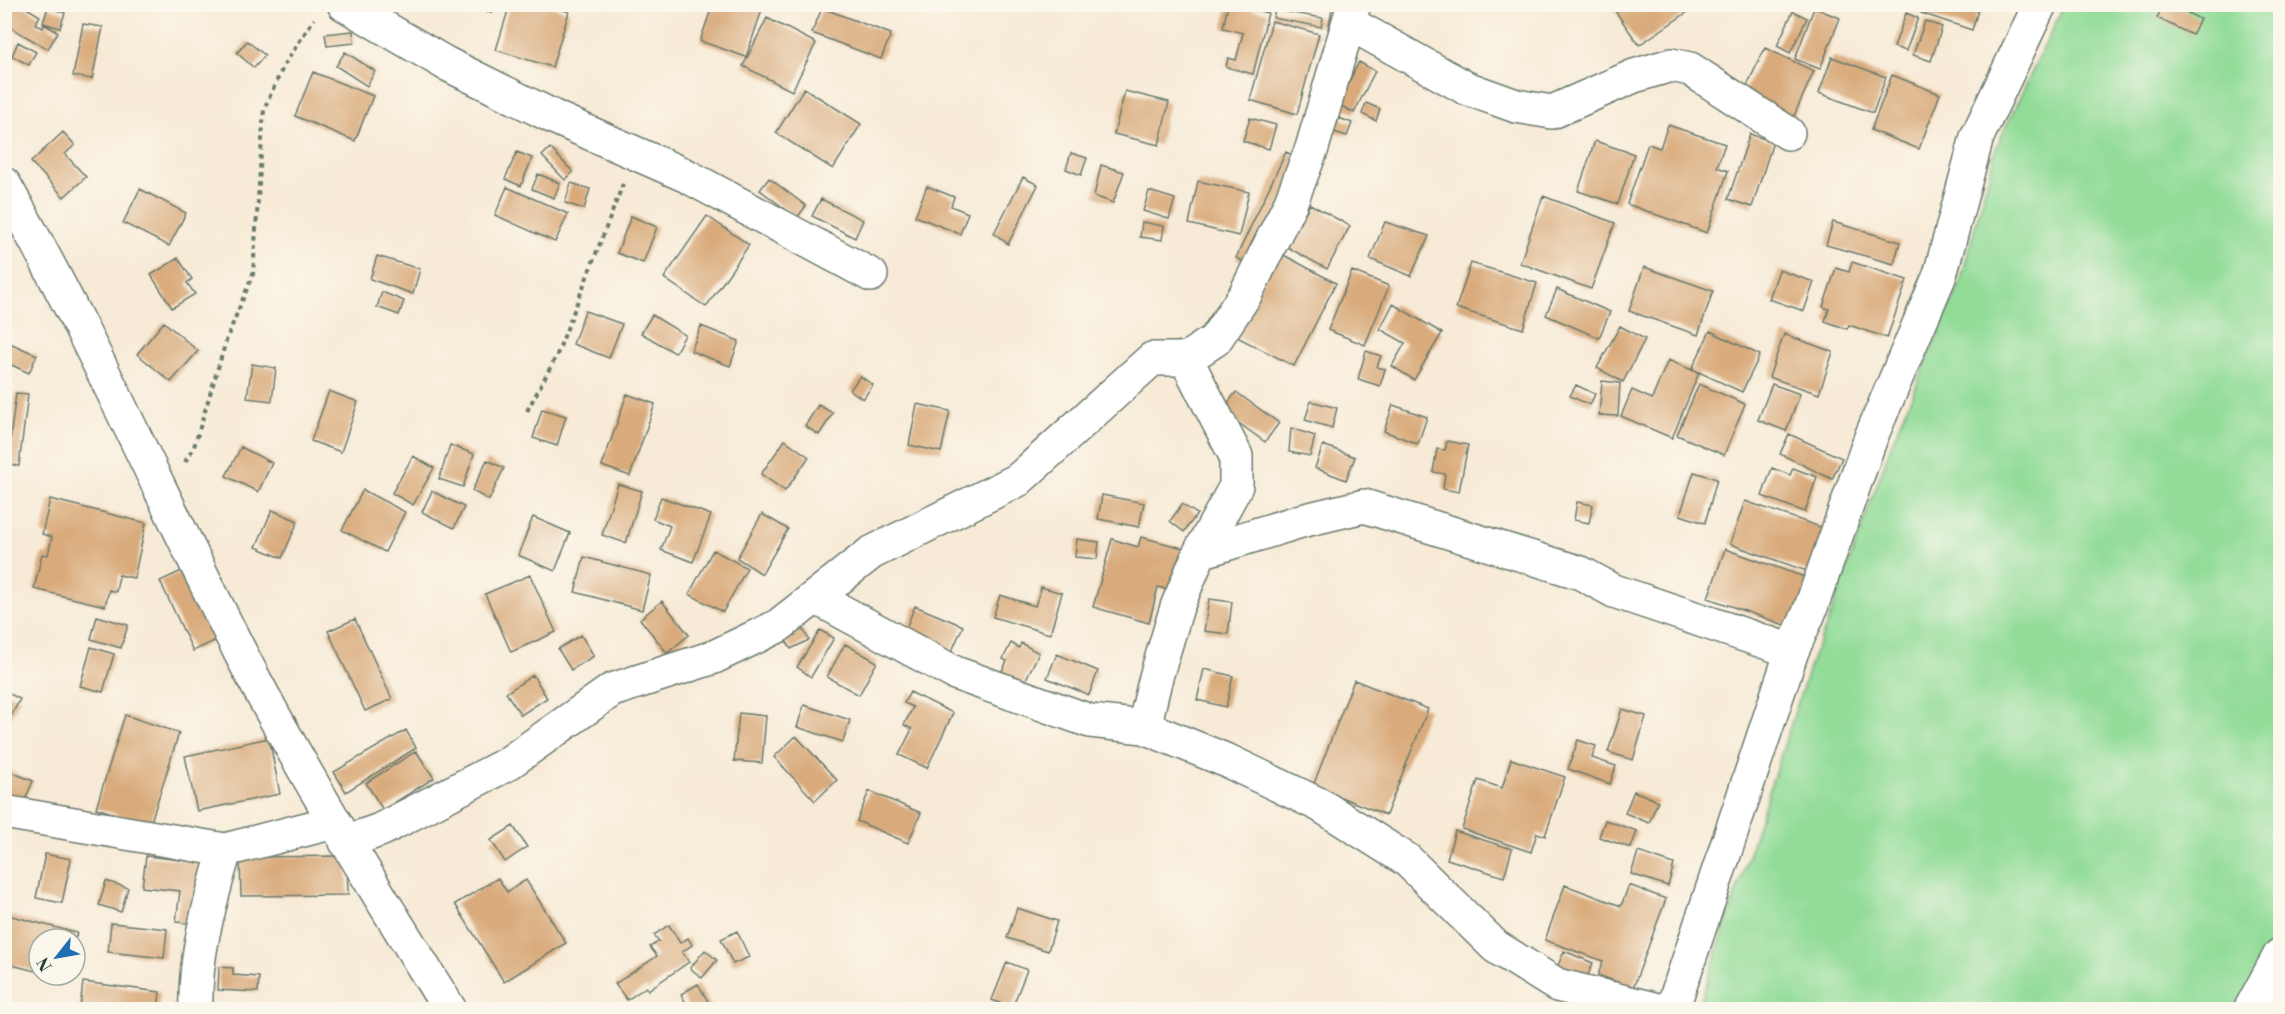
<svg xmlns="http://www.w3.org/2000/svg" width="2285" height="1014" viewBox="0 0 2285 1014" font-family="'Libre Bodoni',serif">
	<rect width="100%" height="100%" fill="#fbf7ec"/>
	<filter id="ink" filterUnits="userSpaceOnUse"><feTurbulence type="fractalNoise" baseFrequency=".0167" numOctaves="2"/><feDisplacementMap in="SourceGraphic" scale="12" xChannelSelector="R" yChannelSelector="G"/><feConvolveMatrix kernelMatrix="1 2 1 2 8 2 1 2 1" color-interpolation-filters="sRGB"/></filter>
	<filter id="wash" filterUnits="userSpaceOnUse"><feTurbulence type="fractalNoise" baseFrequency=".008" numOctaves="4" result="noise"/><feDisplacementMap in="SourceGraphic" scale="24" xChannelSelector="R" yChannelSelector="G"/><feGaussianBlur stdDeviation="1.35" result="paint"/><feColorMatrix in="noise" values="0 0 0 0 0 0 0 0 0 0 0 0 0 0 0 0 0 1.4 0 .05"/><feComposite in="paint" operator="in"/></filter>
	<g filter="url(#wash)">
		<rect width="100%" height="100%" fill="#f7ead6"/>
		<path fill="#92dc98" stroke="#588c66" stroke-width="1.5" d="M 2064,5 L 2280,5 L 2280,1009 L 1698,1010 L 1812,659 L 1828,622 L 1891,445 L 1960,283 L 1997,145 Z"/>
		<g id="blocks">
			<path fill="#d9ab7b" d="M 14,4 L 20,4 L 40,16 L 35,24 L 43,28 L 44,24 L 58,32 L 48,49 L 4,24 Z
				M 470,4 L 494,4 L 491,13 Z
				M 510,4 L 545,4 L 569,12 L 552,67 L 496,50 Z
				M 713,4 L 764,4 L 746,57 L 700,41 Z
				M 1228,4 L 1268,13 L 1253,74 L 1226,67 L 1228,58 L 1236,60 L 1243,33 L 1223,28 Z
				M 1333,4 L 1345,4 L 1339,32 L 1328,29 Z
				M 1923,4 L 1980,4 L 1972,30 L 1921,13 Z
				M 2164,4 L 2170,4 L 2200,19 L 2192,35 L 2157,18 Z
				M 1611,5 L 1698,5 L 1639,45 Z
				M 48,7 L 65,13 L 60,28 L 43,23 Z
				M 822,8 L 891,34 L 881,59 L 812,33 Z
				M 1814,8 L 1840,18 L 1820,69 L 1795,59 Z
				M 1275,10 L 1323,18 L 1321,27 L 1273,18 Z
				M 1793,11 L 1807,18 L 1790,53 L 1777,46 Z
				M 1906,13 L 1918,18 L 1906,51 L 1894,47 Z
				M 767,18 L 816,43 L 792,91 L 743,66 Z
				M 1272,21 L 1319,34 L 1297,114 L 1250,100 Z
				M 1925,21 L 1942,27 L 1931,61 L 1913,55 Z
				M 83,24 L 103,27 L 92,79 L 73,76 Z
				M 353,31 L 354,43 L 327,46 L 325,34 Z
				M 247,41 L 265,55 L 254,68 L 237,53 Z
				M 18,42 L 36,52 L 29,65 L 12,56 Z
				M 1765,48 L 1814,71 L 1793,118 L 1743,94 Z
				M 345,52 L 375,71 L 367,86 L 336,66 Z
				M 1832,57 L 1886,77 L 1873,113 L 1819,93 Z
				M 1359,62 L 1375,71 L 1354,113 L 1338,104 Z
				M 313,72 L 373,96 L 355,141 L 295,116 Z
				M 1892,75 L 1940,94 L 1919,149 L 1871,130 Z
				M 804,88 L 861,124 L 833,169 L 776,133 Z
				M 1125,91 L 1169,102 L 1159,145 L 1114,134 Z
				M 1366,103 L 1380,109 L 1376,121 L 1362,114 Z
				M 1250,118 L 1276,125 L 1269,149 L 1243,141 Z
				M 1339,118 L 1352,123 L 1347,136 L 1334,132 Z
				M 1668,125 L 1725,144 L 1717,167 L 1728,171 L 1707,233 L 1627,204 L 1648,144 L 1660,148 Z
				M 63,132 L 75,145 L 65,154 L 86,177 L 64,197 L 31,162 Z
				M 1750,134 L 1773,142 L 1752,207 L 1728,199 Z
				M 1595,141 L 1634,154 L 1618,204 L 1578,191 Z
				M 550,148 L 573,172 L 565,180 L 542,156 Z
				M 517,152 L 532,158 L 521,186 L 505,179 Z
				M 1286,152 L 1303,160 L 1253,266 L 1236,258 Z
				M 1071,153 L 1087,158 L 1081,175 L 1066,169 Z
				M 1101,165 L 1124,172 L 1113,203 L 1094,196 Z
				M 538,174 L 560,183 L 554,198 L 532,189 Z
				M 1023,177 L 1038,185 L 1008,244 L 994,233 Z
				M 769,178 L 806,206 L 797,218 L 760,190 Z
				M 1198,181 L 1249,192 L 1239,236 L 1189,224 Z
				M 571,183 L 590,189 L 584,209 L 565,203 Z
				M 927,186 L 954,197 L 951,206 L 968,213 L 960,234 L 915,216 Z
				M 507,187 L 568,214 L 555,242 L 495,215 Z
				M 140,189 L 186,213 L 169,246 L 123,223 Z
				M 1149,191 L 1175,199 L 1169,219 L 1143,211 Z
				M 1543,196 L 1615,223 L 1591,289 L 1520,263 Z
				M 821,199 L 863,220 L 855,238 L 812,216 Z
				M 1310,204 L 1350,226 L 1327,269 L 1287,247 Z
				M 631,216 L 657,227 L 643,263 L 617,253 Z
				M 707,216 L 749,245 L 706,307 L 664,278 Z
				M 1142,222 L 1164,226 L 1162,240 L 1140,237 Z
				M 1385,222 L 1429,236 L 1411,276 L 1370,259 Z
				M 1833,222 L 1900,242 L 1894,264 L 1826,245 Z
				M 1278,252 L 1336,283 L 1294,366 L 1235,336 Z
				M 377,256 L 420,269 L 413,294 L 370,279 Z
				M 178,258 L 192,279 L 187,283 L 195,294 L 172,308 L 151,275 Z
				M 1852,262 L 1907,280 L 1887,338 L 1849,325 L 1847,329 L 1825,321 L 1829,309 L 1823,307 L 1836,268 L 1849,272 Z
				M 1471,263 L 1537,283 L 1523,329 L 1456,308 Z
				M 1644,267 L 1713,291 L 1698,335 L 1629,311 Z
				M 1779,270 L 1814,282 L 1804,311 L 1769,299 Z
				M 1352,271 L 1389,286 L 1365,345 L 1328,330 Z
				M 1557,289 L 1610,312 L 1599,338 L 1546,315 Z
				M 382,292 L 404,301 L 399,315 L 377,307 Z
				M 1393,304 L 1442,333 L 1414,380 L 1392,366 L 1405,343 L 1380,329 Z
				M 585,311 L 622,324 L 609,358 L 573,344 Z
				M 652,315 L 685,335 L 675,353 L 641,333 Z
				M 164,322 L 198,351 L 171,382 L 137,354 Z
				M 701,326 L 739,341 L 730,366 L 691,351 Z
				M 1620,326 L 1645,339 L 1623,382 L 1597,368 Z
				M 1710,331 L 1760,355 L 1742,392 L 1692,369 Z
				M 1784,334 L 1833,352 L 1819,394 L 1769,377 Z
				M 5,341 L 37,355 L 29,373 L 5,362 Z
				M 1366,351 L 1381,356 L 1377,367 L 1385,369 L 1380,386 L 1358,379 Z
				M 1668,360 L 1699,373 L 1672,438 L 1621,416 L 1632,390 L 1652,399 Z
				M 252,364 L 276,368 L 272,401 L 247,398 Z
				M 860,376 L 873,385 L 863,399 L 850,390 Z
				M 1602,381 L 1620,383 L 1618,416 L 1599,415 Z
				M 1699,384 L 1745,404 L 1724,455 L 1677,435 Z
				M 1772,384 L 1800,394 L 1786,431 L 1758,420 Z
				M 1576,385 L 1595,394 L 1590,405 L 1570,396 Z
				M 329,391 L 358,402 L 341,452 L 311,441 Z
				M 1236,392 L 1279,423 L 1265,442 L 1222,411 Z
				M 16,393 L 28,394 L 19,466 L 7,464 Z
				M 627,394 L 655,404 L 630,476 L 602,466 Z
				M 1311,401 L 1337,408 L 1332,428 L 1305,420 Z
				M 917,404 L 950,411 L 941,452 L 909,445 Z
				M 818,405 L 833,413 L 819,435 L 805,426 Z
				M 1393,405 L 1427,417 L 1418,444 L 1384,431 Z
				M 542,409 L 566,416 L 557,446 L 533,438 Z
				M 1291,428 L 1315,436 L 1310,456 L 1289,452 Z
				M 1789,434 L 1842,458 L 1832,479 L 1780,454 Z
				M 785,440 L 809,457 L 785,491 L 761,474 Z
				M 1447,441 L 1468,445 L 1459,492 L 1443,489 L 1445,474 L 1433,472 L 1437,449 L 1445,450 Z
				M 450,445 L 474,454 L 463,487 L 439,479 Z
				M 1323,445 L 1355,457 L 1346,480 L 1315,468 Z
				M 241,447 L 272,463 L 258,492 L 226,476 Z
				M 413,456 L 434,468 L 413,505 L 392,493 Z
				M 487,460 L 504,468 L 489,500 L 472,491 Z
				M 1772,468 L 1790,475 L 1793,468 L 1817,477 L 1805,512 L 1762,496 Z
				M 1694,472 L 1717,479 L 1705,523 L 1680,515 Z
				M 618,484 L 642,491 L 626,543 L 602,535 Z
				M 363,490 L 405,512 L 385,552 L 342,530 Z
				M 432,491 L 464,507 L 454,528 L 422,512 Z
				M 1102,495 L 1144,503 L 1139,527 L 1098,519 Z
				M 661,497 L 711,515 L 693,562 L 661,550 L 670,526 L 653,519 Z
				M 50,499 L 146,523 L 134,578 L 119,575 L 116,592 L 109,590 L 105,606 L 34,589 L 42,554 L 48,555 L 52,537 L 42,534 Z
				M 1745,501 L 1829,530 L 1815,574 L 1730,544 Z
				M 1577,502 L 1593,505 L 1589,523 L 1574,520 Z
				M 1182,504 L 1197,514 L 1184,532 L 1170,521 Z
				M 272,510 L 298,521 L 282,558 L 256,547 Z
				M 762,514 L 788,529 L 762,574 L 737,558 Z
				M 533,517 L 570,533 L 555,571 L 518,555 Z
				M 1141,537 L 1183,548 L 1172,591 L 1158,587 L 1149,623 L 1093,607 L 1112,539 L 1138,547 Z
				M 1077,539 L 1099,542 L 1097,559 L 1075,557 Z
				M 1725,549 L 1810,579 L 1793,628 L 1708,598 Z
				M 713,550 L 747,568 L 723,612 L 689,594 Z
				M 584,557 L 651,575 L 642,610 L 575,592 Z
				M 190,567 L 223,637 L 193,651 L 160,581 Z
				M 530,575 L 556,632 L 511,652 L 485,594 Z
				M 1041,587 L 1062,593 L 1050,634 L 993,617 L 1000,595 L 1035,606 Z
				M 1209,599 L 1232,602 L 1228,634 L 1204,631 Z
				M 662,601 L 689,635 L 667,653 L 640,619 Z
				M 915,606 L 963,626 L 948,660 L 901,640 Z
				M 97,616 L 128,625 L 121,648 L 91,639 Z
				M 355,619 L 392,699 L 365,711 L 328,631 Z
				M 803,629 L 809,640 L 791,649 L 785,639 Z
				M 820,630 L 834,638 L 811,677 L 797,667 Z
				M 581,635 L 594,656 L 571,670 L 558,649 Z
				M 1011,643 L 1019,648 L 1021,643 L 1039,653 L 1019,693 L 997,681 L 1007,661 L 1003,659 Z
				M 845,644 L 877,662 L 859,695 L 827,677 Z
				M 91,647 L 114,654 L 103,692 L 80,686 Z
				M 1057,654 L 1098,671 L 1089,695 L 1047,678 Z
				M 1204,669 L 1233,676 L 1226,707 L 1197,700 Z
				M 533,675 L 547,698 L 521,715 L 506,693 Z
				M 1354,680 L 1428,709 L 1386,815 L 1313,786 Z
				M 4,691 L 20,699 L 10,718 L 4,716 Z
				M 910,692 L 953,713 L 927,768 L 899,755 L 912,729 L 904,725 L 913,707 L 904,703 Z
				M 804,705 L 850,720 L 843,742 L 797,727 Z
				M 1622,709 L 1646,716 L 1633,760 L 1608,752 Z
				M 739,713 L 766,716 L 762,763 L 734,761 Z
				M 125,715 L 179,733 L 150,825 L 96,808 Z
				M 406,730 L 416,748 L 346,792 L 334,772 Z
				M 796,736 L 837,780 L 815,801 L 774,757 Z
				M 269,738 L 280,794 L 197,811 L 185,756 Z
				M 1578,740 L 1596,746 L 1592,758 L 1616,766 L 1610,784 L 1568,769 Z
				M 416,751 L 434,778 L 383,810 L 366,783 Z
				M 1511,759 L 1565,777 L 1545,836 L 1537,833 L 1531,852 L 1462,829 L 1478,780 L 1502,788 Z
				M 4,769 L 33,781 L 20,812 L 4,806 Z
				M 869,791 L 921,813 L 908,843 L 857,821 Z
				M 1634,791 L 1658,801 L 1649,823 L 1625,813 Z
				M 1605,820 L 1637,831 L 1631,848 L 1599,837 Z
				M 513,826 L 527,847 L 505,862 L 491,840 Z
				M 1455,831 L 1512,849 L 1504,877 L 1447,859 Z
				M 1638,852 L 1674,864 L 1668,886 L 1631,874 Z
				M 45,854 L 71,859 L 62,903 L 36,898 Z
				M 146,856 L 207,863 L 200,924 L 176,922 L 180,891 L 142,887 Z
				M 347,856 L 348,895 L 241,896 L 240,857 Z
				M 498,878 L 507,892 L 526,880 L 566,943 L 504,982 L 455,904 Z
				M 106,881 L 128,888 L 121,912 L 99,905 Z
				M 1565,885 L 1621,906 L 1629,885 L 1666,899 L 1633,988 L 1598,975 L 1603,961 L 1545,940 Z
				M 1017,908 L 1057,921 L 1048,951 L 1007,938 Z
				M 4,914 L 77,933 L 75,939 L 39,939 L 39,972 L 4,963 Z
				M 111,923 L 167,929 L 164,958 L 108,952 Z
				M 669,925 L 680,943 L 688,938 L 692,945 L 682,952 L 689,962 L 648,990 L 646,987 L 627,1000 L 615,984 L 657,956 L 650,947 L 659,941 L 654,935 Z
				M 737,931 L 749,957 L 733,964 L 721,939 Z
				M 705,950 L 717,960 L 702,978 L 690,968 Z
				M 1564,951 L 1593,963 L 1584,985 L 1555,973 Z
				M 1007,962 L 1027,970 L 1012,1008 L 992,1000 Z
				M 219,967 L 233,968 L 233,975 L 259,977 L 258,992 L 218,990 Z
				M 83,982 L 160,992 L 158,1010 L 80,1007 Z
				M 698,984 L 713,1010 L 690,1010 L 681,994 Z"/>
		</g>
	</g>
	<g filter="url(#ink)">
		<use href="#blocks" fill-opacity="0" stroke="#6b7a6d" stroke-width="1.5"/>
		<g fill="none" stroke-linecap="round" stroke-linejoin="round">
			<defs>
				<path id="minor" d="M 344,4 L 445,63 L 558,119 L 687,176 L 871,275
					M 1349,23 L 1466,88 L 1516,106 L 1552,112 L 1634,76 L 1671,65 L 1690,69 L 1788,133
					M 4,184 C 91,336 161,496 240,652 C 303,775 377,892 450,1010
					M 1200,552 L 1301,521 L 1364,506 L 1581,573 L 1614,591 L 1792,651
					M 815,597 L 955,673 L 1090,721 L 1144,727 L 1230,762 L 1320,805 L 1407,860 L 1496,947 L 1557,985 L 1658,1010
					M 1144,727 L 1156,677 L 1177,607 L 1199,554 L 1236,486 L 1236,456 L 1186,359
					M 4,812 L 225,850 L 334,822
					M 346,842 L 380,830 L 507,764 L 612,690 L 714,657 L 778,626 L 871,553 L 1018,480 L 1152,359 L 1186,359 L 1215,340 L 1245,295 L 1290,204 L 1312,148 L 1354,4
					M 196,1010 C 194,954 210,903 225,850
					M 1672,1010 L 1792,651 L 1809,613 L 1871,437 L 1940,275 L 1977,137 L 2040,4
					M 2250,1010 L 2280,955"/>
			</defs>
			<use href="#minor" stroke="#6b7a6d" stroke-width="36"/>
			<path stroke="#6b7a6d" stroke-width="4" stroke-dasharray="4.5 4.5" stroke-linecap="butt" d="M 527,411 L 556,357 L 623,184
				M 185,462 L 194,447 L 227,338 L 253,274 L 264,109 L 284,65 L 314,19"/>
			<use href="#minor" stroke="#fff" stroke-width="33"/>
		</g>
	</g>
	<rect width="2285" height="1014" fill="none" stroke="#fbf7ec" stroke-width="24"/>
	<g transform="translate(57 957) rotate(239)"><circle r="28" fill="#fbf7ec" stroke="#a3ada2" stroke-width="1.5"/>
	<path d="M0-4.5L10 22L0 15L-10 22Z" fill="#1f6fb2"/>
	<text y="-9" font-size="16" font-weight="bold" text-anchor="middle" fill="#1f3d34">N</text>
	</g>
</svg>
